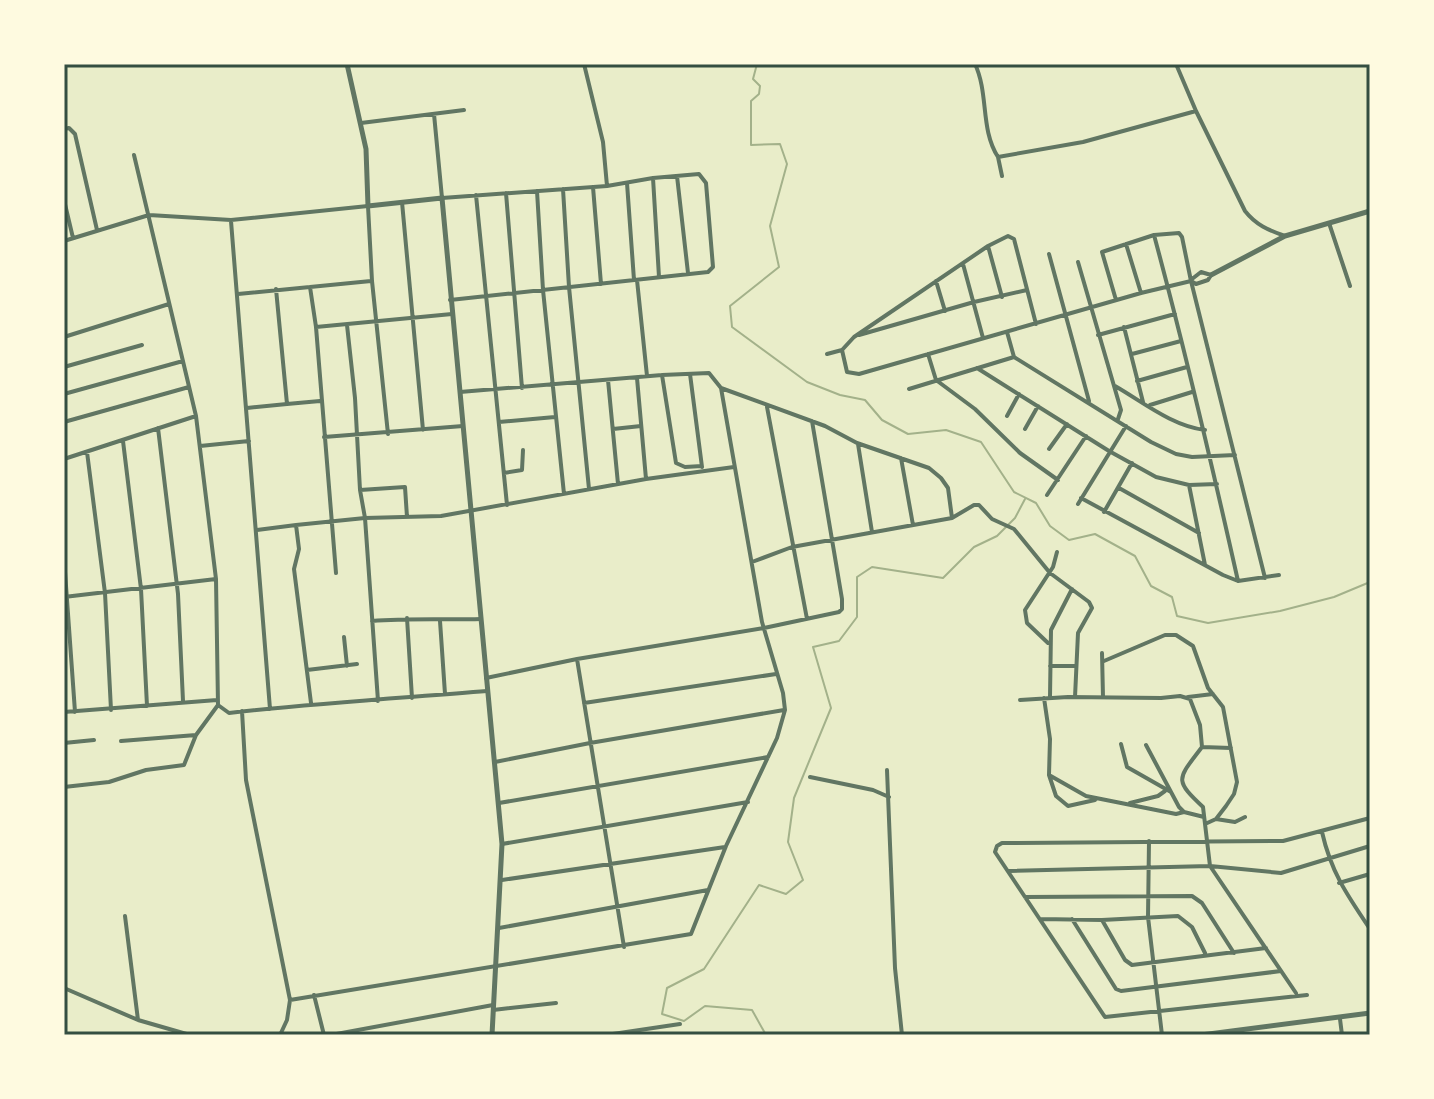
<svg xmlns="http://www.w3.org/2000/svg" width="1434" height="1099" viewBox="0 0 1434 1099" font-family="'Varela Round',sans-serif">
	<rect width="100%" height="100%" fill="#e9edc9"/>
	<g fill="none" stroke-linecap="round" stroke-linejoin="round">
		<path stroke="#a3b18a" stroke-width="2" d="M 757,64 L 753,79 L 760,86 L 759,94 L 751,101 L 751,145 L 780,144 L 787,164 L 770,226 L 779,267 L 730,306 L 732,327 L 807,382 L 840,395 L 865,400 L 882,420 L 908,434 L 946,430 L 981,442 L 1014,492 L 1036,503 L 1050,526 L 1069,540 L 1095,534 L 1135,556 L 1151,586 L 1172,597 L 1177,616 L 1208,623 L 1280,611 L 1334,597 L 1370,582
			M 766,1035 L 752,1010 L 705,1006 L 684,1021 L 662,1014 L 667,988 L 704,969 L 759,885 L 786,894 L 803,880 L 788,842 L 794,798 L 831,708 L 813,647 L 839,641 L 857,617 L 857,577 L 872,567 L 943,578 L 974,547 L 997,536 L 1015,518 L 1025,499"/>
		<path stroke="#617663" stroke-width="4" d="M 584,64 L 603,142 L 607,186
			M 975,64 C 989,94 980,129 998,157
			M 1176,64 L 1196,111
			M 434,114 L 442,198 L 607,186 L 653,178 L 699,174 L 706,183 L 713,267 L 708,272 L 450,300
			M 361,123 L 464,110
			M 64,129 L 69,128 L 75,134 L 97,230
			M 134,155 L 196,416 L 216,579 L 218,705 L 229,713 C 315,703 401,698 487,691
			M 677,176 L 688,273
			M 1002,176 L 998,157 L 1083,142 L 1196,111 L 1245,211 C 1256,225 1268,230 1285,236
			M 653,178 L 659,277
			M 627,183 L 634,280
			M 593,187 L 601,284
			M 563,189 L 569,287 L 589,489
			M 537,191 L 543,290 L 564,494
			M 506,193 L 522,388
			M 476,195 L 507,505
			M 64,200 L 73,238
			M 402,202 L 423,430
			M 231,221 L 270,709
			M 1329,223 L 1350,286
			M 1154,235 C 1185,350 1212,465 1238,581
			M 64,241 L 149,215 L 231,220 L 368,206 L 372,281 L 388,434
			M 1126,244 L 1141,293
			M 988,246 L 1002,297
			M 1049,254 L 1089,401
			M 1078,262 L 1121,410 L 1118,419
			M 963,264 L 983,338
			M 637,280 L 647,376
			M 936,281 L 945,311
			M 310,287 L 371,281
			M 238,294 L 310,287 L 316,327 L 336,573
			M 1116,300 L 1102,252 L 1154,235 L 1179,233 L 1182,237 L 1191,281 L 1265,578
			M 347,325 L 355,398 L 360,490 L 365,518 L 378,701
			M 316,327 L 452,314
			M 1124,327 L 1143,402
			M 1007,332 L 1014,357
			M 859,335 L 974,302 L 1027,290
			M 1098,335 L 1175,314
			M 64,337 L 169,304
			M 842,350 L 847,372 L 859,374 L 1141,293 L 1191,281 L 1196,284 L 1208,280 L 1211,275 L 1201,272 L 1192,279
			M 827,354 L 842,350 L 854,337 L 988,246 L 1008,236 L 1014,239 L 1036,324
			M 928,354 L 936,380 L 975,409 L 1020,453 L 1058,480
			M 1132,354 L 1181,341
			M 64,367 L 142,345
			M 977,368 L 1109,451 L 1156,477 L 1189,485 L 1217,484
			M 690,374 L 702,467
			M 662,375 L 676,463 L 685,467 L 702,466
			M 637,378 L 646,479
			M 608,380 L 618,484
			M 1137,381 L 1187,367
			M 1115,386 C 1143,402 1172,426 1205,430
			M 721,388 L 825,426 L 857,443 L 929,468 L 941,478 L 948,488 L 952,518 L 792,547 L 752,562
			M 909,389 L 1014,357 L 1151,442 L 1176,454 L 1192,457 L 1235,455
			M 64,394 L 183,361
			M 287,404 L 320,401
			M 1150,405 L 1192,392
			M 767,407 L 807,619
			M 247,408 L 287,404 L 276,289
			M 1007,416 L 1019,394
			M 64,422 L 189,387
			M 499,422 L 555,417
			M 158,428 L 178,594 L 183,701
			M 613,429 L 641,426
			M 1025,429 L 1038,406
			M 324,437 L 463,426
			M 123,441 L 141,589 L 147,706
			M 858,444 L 872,532
			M 200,446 L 249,441
			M 1049,449 L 1067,424
			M 87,452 L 105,593 L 111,710
			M 901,458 L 913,525
			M 64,459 L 196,416
			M 504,473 L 522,470 L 523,450
			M 1189,485 L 1205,565
			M 1119,488 L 1199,533
			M 360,490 L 405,487 L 407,517
			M 1047,495 L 1086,436
			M 1081,498 L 1223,575 L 1238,581 L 1279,575
			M 1078,504 L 1126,426
			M 1104,512 L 1132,463
			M 952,518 L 974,505 L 979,505 L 992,519 L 1014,529 L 1050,573 L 1089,602 L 1092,608 L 1078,633 L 1075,697
			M 257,530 L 296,525
			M 64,558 L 75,712
			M 64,597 L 216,579
			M 407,618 L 412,698
			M 372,621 C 409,618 444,620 481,619
			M 440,621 L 445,694
			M 344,637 L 347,666
			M 1048,643 L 1027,623 L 1025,610 L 1053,567 L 1057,552
			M 1102,653 L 1103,697
			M 577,659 C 593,755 609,851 624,947
			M 1104,661 L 1165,635 L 1176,635 L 1193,646 L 1208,688 L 1223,707 L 1237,782 L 1234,794 L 1226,806 L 1216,819 L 1205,824
			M 1050,666 L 1075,666
			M 307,670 L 357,664
			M 486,678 L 577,659 L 764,628 L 839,612 L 842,609 L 842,599 L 812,421
			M 1050,697 L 1051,630 L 1072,589
			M 1188,697 L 1213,694
			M 1044,698 L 1050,739 L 1049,775 L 1086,796 L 1176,814 L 1184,812
			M 1020,700 L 1068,697 L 1161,698 L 1180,696 L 1190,699 L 1200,725 L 1202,747 C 1178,779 1173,779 1203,807 L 1210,866 L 1296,993
			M 311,703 L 294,569 L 299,549 L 296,525 L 365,518 L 441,516 L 646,479 L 734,467
			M 584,703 L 776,674
			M 242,711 L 246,780 L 290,1000 L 691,934 L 726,846 L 777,738 L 785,710 L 783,693 L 762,622 L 721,388 L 709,373 L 662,375 L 460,392
			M 64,712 L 217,700
			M 121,741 L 196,735
			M 64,743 L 94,740
			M 1121,744 L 1127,767 L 1171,792
			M 1146,745 L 1179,807 L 1184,812 L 1204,817
			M 1202,747 L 1231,748
			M 495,762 L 590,743 L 784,710
			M 887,770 L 895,968 L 902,1035
			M 1049,775 L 1056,796 L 1068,806 L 1095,800
			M 810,777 L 873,790 L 889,797
			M 64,787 L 109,782 L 146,770 L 184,765 L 196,735 L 218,705
			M 499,803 L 768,757
			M 1130,803 L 1158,796 L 1165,791
			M 1216,819 L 1235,822 L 1245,817
			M 1322,832 C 1331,872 1347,895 1370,929
			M 1149,841 L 1148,917 L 1162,1035
			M 502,844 L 748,802
			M 1009,871 L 1210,866 L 1281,873 L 1370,846
			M 502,880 L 725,847
			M 1339,883 L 1370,874
			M 1025,897 L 1192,896 L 1202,903 L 1234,953
			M 125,916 L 138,1020
			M 1040,919 L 1102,920 L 1178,916 L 1192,927 L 1205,953
			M 1072,919 L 1116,989 L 1121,991 L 1281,971
			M 1102,920 L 1125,960 L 1132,965 L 1266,948
			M 499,928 L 708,890
			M 64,988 L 138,1020 L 190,1035
			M 314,995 L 324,1035
			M 1307,995 L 1105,1017 L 995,852 L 997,846 L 1002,843 L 1283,841 L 1370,818
			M 493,1010 L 556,1003
			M 1340,1019 L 1342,1035
			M 280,1035 L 287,1020 L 290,1000
			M 331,1035 L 493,1005
			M 606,1035 L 680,1024"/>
		<path stroke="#617663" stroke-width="5" d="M 347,64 L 366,149 L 368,206 L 442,198 L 502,844 L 492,1035
			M 1211,275 L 1285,236 L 1370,211
			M 1201,1035 L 1370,1013"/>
	</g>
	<rect width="1434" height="1099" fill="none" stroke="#fefae0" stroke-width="132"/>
	<rect x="66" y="66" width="1302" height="967" fill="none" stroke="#344e41" stroke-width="3"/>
</svg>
